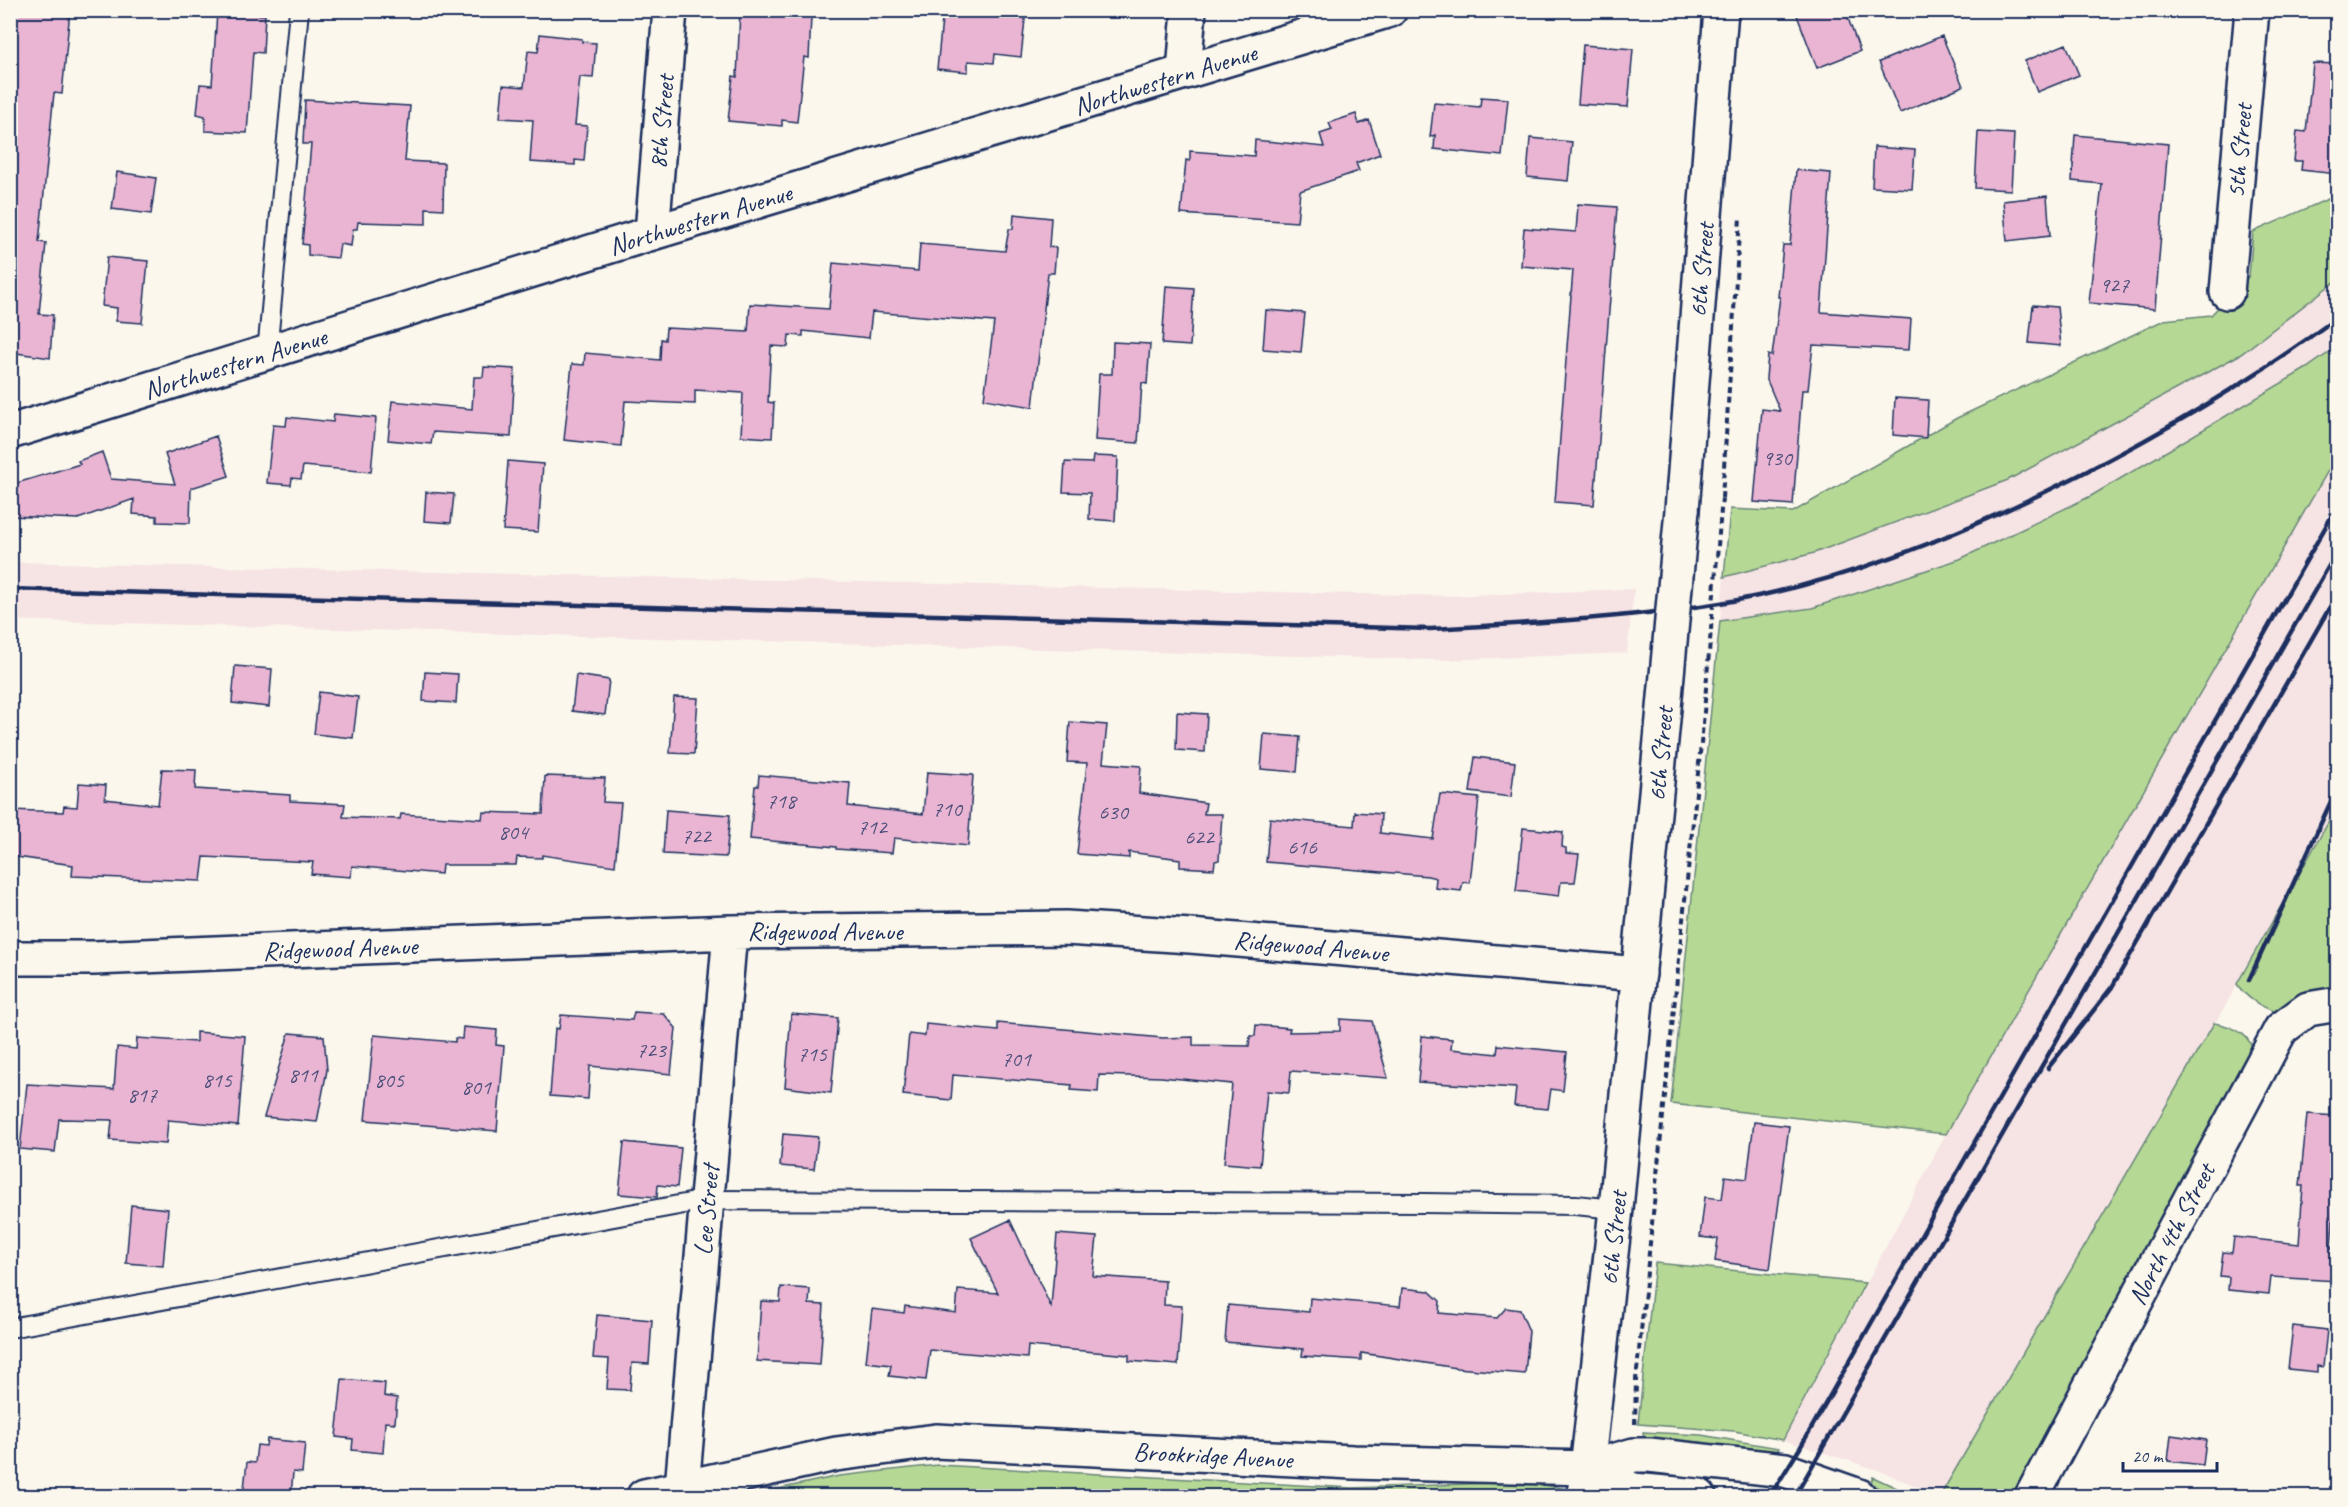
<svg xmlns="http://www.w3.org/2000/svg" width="2348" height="1507" viewBox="0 0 2348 1507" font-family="Caveat,sans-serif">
	<rect width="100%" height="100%" fill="#fbf7ec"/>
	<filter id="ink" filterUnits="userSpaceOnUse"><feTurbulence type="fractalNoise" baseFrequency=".0167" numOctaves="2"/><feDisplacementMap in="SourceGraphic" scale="12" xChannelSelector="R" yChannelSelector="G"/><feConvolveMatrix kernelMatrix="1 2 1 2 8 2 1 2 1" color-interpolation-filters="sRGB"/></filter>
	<g filter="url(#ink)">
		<path fill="#f6e3e4" d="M 2337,279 L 2337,347 L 2307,368 L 2091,496 L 1960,559 L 1812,608 L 1720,621 L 1724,577 L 1814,553 Z
			M 2337,455 L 2338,807 L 2325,834 L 1940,1496 L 1878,1470 L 1783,1440 L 1946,1134 Z
			M 11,562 L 1447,596 L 1634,589 L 1627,653 L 1440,660 L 11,620 Z"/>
		<path fill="#b5d994" stroke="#688479" stroke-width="1.5" d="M 2337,195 L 2337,280 L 2241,354 L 2008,480 L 1814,553 L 1724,577 L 1730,509 L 1793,512 L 1957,418 L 2164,320 L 2211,315 L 2249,276 L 2253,232 Z
			M 2337,347 L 2337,455 L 1946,1134 L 1671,1104 L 1720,621 L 1812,608 L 1960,559 L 2091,496 L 2307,368 Z
			M 2337,807 L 2337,989 L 2295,999 L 2279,1012 C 2263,1009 2246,998 2237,984 Z
			M 2214,1023 C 2232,1026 2251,1033 2253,1053 L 2020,1496 L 1940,1496 Z
			M 1655,1263 L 1865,1283 L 1783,1440 L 1734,1431 L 1638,1424 Z
			M 1643,1432 L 1701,1435 L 1779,1448 L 1775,1456 L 1699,1442 L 1644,1440 Z
			M 938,1465 L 1353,1488 L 1524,1482 L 1610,1496 L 745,1496 L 839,1476 Z
			M 1873,1477 L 1914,1496 L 1897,1496 L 1870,1484 Z"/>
		<path fill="#e9b5d2" stroke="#1b2f5e" stroke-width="1.5" d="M 17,10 L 70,10 L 62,94 L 54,93 L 39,242 L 46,243 L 39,314 L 53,315 L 50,358 L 10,352 L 10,75 Z
			M 770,10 L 770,13 L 811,17 L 809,58 L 804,57 L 797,122 L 782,120 L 782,126 L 728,121 L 733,76 L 737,77 L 740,11 Z
			M 943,10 L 1026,10 L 1021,57 L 995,54 L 994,63 L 968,61 L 968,72 L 937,69 Z
			M 1795,10 L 1845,10 L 1860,51 L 1817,68 Z
			M 217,12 L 265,15 L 263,53 L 253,52 L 247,133 L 205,131 L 205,116 L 197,114 L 200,84 L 212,85 Z
			M 540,34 L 582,39 L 582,42 L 596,43 L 593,78 L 580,77 L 575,125 L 587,126 L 584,161 L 575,160 L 575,165 L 530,162 L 533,120 L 500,118 L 503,85 L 524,87 L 528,51 L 538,52 Z
			M 1942,36 L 1963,86 L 1900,113 L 1879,62 Z
			M 2066,44 L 2079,75 L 2037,92 L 2025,61 Z
			M 1583,45 L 1633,49 L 1628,107 L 1578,104 Z
			M 2313,63 L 2337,64 L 2337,174 L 2301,170 L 2302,161 L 2294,161 L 2297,131 L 2306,132 Z
			M 1481,97 L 1508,99 L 1502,156 L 1434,149 L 1435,135 L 1430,137 L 1434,103 L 1480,107 Z
			M 305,100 L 410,106 L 405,161 L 444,163 L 443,209 L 426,208 L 426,224 L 358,222 L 357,229 L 353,229 L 351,246 L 340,244 L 338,258 L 308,255 L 308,245 L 302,244 L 311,144 L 303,144 Z
			M 1356,114 L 1359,124 L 1369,120 L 1380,154 L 1356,163 L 1359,171 L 1300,191 L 1297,222 L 1181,214 L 1186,160 L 1190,161 L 1190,151 L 1254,156 L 1255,140 L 1324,147 L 1320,134 L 1332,130 L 1329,123 Z
			M 1978,132 L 2014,134 L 2011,190 L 1975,188 Z
			M 2075,135 L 2168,144 L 2155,309 L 2089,303 L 2102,184 L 2072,181 Z
			M 1530,138 L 1572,142 L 1568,181 L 1527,177 Z
			M 1874,147 L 1915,150 L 1912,189 L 1872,187 Z
			M 1796,170 L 1831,173 L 1821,312 L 1911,319 L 1909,350 L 1813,345 L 1808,390 L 1802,390 L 1793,505 L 1754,502 L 1762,409 L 1780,411 L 1766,378 L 1768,355 L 1772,356 L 1780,297 L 1778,297 L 1783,245 L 1790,245 Z
			M 117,172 L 156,178 L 151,214 L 112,209 Z
			M 2047,196 L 2050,236 L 2007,241 L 2003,201 Z
			M 1578,204 L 1617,207 L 1594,505 L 1555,502 L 1573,270 L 1521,266 L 1524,228 L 1576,232 Z
			M 1014,214 L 1051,218 L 1049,247 L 1056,248 L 1054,273 L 1048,273 L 1033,407 L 984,399 L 994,322 L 872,312 L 869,338 L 803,331 L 803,336 L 789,335 L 788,347 L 771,346 L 768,402 L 774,403 L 772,438 L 741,436 L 743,393 L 695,390 L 695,404 L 625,401 L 621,446 L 564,440 L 572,364 L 584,365 L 585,353 L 660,360 L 661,339 L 665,340 L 666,328 L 748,332 L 750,304 L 829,309 L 833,263 L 918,271 L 920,244 L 1005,251 L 1009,229 L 1013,229 Z
			M 107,257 L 148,261 L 142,323 L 116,321 L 117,308 L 102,306 Z
			M 1166,286 L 1194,288 L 1190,346 L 1162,344 Z
			M 2033,305 L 2057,307 L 2061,346 L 2029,343 Z
			M 1266,310 L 1305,313 L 1301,352 L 1263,349 Z
			M 1113,342 L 1150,344 L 1147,384 L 1142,383 L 1138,443 L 1095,440 L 1099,374 L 1112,374 Z
			M 484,367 L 515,369 L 511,437 L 433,432 L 431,444 L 388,440 L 392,401 L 472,409 L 474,377 L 483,377 Z
			M 1895,398 L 1928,400 L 1926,438 L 1893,435 Z
			M 334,414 L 376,418 L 371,472 L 303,466 L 301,479 L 292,478 L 291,485 L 267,483 L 273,425 L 286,426 L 287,417 L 333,422 Z
			M 216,436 L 229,476 L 191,488 L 190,523 L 157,522 L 157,516 L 133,514 L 134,499 L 78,519 L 10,516 L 10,485 L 80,464 L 78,461 L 102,452 L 111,479 L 175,484 L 165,454 Z
			M 1093,456 L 1118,457 L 1115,521 L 1089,519 L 1090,493 L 1063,492 L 1065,462 L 1092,463 Z
			M 508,461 L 543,464 L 538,532 L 503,530 Z
			M 426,492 L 454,494 L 451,523 L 424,521 Z
			M 235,666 L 272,669 L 269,707 L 232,703 Z
			M 425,672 L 458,674 L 456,703 L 423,701 Z
			M 576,675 L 609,680 L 605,715 L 572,711 Z
			M 319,692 L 358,697 L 353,738 L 314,734 Z
			M 674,697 L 698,698 L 694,754 L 670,753 Z
			M 1177,712 L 1207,714 L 1205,752 L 1176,750 Z
			M 1070,722 L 1107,725 L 1103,763 L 1141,766 L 1139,793 L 1206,803 L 1204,814 L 1222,814 L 1219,860 L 1215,861 L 1214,869 L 1180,867 L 1180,859 L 1129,852 L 1129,858 L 1077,854 L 1087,763 L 1067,762 Z
			M 1264,734 L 1300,737 L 1297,772 L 1261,769 Z
			M 1475,757 L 1515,762 L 1511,797 L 1470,792 Z
			M 162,769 L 196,770 L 195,789 L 290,795 L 290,801 L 345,804 L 343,817 L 400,819 L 401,814 L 482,819 L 483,812 L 543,814 L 545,776 L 605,778 L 603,802 L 621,803 L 615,866 L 542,855 L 542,858 L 517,857 L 516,865 L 442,865 L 441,874 L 352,866 L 351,877 L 311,874 L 313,862 L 204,857 L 201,881 L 72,876 L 73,865 L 10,856 L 10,810 L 63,812 L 64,806 L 77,807 L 79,783 L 106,785 L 105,799 L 158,805 Z
			M 927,772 L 973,775 L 968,846 L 894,838 L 892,853 L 836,849 L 836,847 L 750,839 L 755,786 L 758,786 L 759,775 L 850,783 L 848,806 L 923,814 Z
			M 1440,794 L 1479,798 L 1470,883 L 1463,882 L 1461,891 L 1435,888 L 1436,878 L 1428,876 L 1266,862 L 1270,818 L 1354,826 L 1355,812 L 1381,814 L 1380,833 L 1433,839 Z
			M 666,810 L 730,815 L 726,857 L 663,854 Z
			M 1523,828 L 1563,832 L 1562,847 L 1566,848 L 1566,853 L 1579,854 L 1575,882 L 1561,882 L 1559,896 L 1516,891 Z
			M 634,1012 L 664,1014 L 676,1028 L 671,1074 L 590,1066 L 588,1099 L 550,1096 L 555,1028 L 559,1029 L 561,1015 L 632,1020 Z
			M 791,1014 L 838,1018 L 831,1093 L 785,1087 Z
			M 1340,1019 L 1372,1021 L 1388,1078 L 1291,1071 L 1289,1093 L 1267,1091 L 1260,1166 L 1224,1163 L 1232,1084 L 1161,1077 L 1099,1075 L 1098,1092 L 1071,1090 L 1072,1085 L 953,1075 L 951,1100 L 903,1095 L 909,1034 L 925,1036 L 926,1024 L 998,1031 L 998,1023 L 1163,1038 L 1193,1037 L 1193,1045 L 1249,1046 L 1250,1036 L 1255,1036 L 1256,1025 L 1290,1028 L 1289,1032 L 1340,1031 Z
			M 463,1027 L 497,1030 L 496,1045 L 504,1046 L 497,1131 L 365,1120 L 374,1035 L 455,1042 L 455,1038 L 462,1039 Z
			M 196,1032 L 245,1036 L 238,1126 L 168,1120 L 166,1144 L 110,1140 L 112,1120 L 59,1119 L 55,1152 L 20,1149 L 27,1084 L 114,1089 L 117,1047 L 136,1049 L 137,1038 L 196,1042 Z
			M 289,1033 L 324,1036 L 327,1070 L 317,1122 L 264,1117 Z
			M 1422,1036 L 1452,1039 L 1451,1049 L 1497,1054 L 1498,1045 L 1567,1052 L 1563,1091 L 1551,1089 L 1548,1109 L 1514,1106 L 1516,1088 L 1418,1082 Z
			M 2307,1114 L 2337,1116 L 2337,1194 L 2335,1193 L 2331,1248 L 2337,1248 L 2337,1281 L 2271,1277 L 2269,1294 L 2228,1290 L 2229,1277 L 2220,1276 L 2223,1252 L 2232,1253 L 2234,1237 L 2299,1244 L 2303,1186 L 2300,1186 Z
			M 1754,1122 L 1789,1126 L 1770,1269 L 1715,1261 L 1718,1239 L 1700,1237 L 1705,1197 L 1722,1199 L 1725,1176 L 1747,1179 Z
			M 783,1134 L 818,1137 L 814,1169 L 780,1166 Z
			M 624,1142 L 681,1148 L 677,1187 L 658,1185 L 657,1197 L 619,1194 Z
			M 131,1205 L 168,1209 L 163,1266 L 126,1263 Z
			M 1010,1220 L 1051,1307 L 1057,1234 L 1097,1237 L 1093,1276 L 1165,1281 L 1164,1305 L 1182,1306 L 1178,1365 L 1129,1361 L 1129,1355 L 1028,1346 L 1027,1358 L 930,1350 L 926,1380 L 889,1376 L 891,1365 L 866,1362 L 872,1309 L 904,1313 L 905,1306 L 956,1313 L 958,1290 L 998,1293 L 971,1238 Z
			M 781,1287 L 810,1289 L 809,1304 L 824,1305 L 820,1365 L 757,1361 L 761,1301 L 780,1302 Z
			M 1402,1288 L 1429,1291 L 1440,1301 L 1439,1313 L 1497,1318 L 1506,1308 L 1520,1310 L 1529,1331 L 1525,1374 L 1457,1368 L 1361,1353 L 1361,1360 L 1302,1356 L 1303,1349 L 1225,1342 L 1228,1305 L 1309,1312 L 1310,1298 L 1400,1306 Z
			M 597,1315 L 652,1320 L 649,1364 L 632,1363 L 630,1390 L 607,1389 L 609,1359 L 593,1358 Z
			M 2293,1326 L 2327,1330 L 2323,1367 L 2317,1366 L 2317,1372 L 2288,1369 Z
			M 342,1379 L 385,1383 L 384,1396 L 397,1398 L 395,1423 L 385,1422 L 383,1453 L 352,1450 L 353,1439 L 336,1437 Z
			M 2171,1435 L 2206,1440 L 2203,1465 L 2168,1461 Z
			M 267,1439 L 305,1443 L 302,1473 L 293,1472 L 291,1497 L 243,1497 L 247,1462 L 255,1463 L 257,1445 L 266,1446 Z"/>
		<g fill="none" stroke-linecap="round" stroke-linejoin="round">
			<defs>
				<path id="lane" d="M 267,353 L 299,10
					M 10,1328 L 706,1200 L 1424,1203 L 1575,1205 L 1616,1209"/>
				<path id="street" d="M 1184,72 L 1189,10
					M 652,233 L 670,10
					M 2227,292 L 2252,10
					M 10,958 L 94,958 L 730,932 L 1066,928 L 1190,936 L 1639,974
					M 1588,1468 L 1633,1490 L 1699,1496
					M 682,1488 L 730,932
					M 644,1496 L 836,1454 L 936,1441 L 1353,1462 L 1588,1468 L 1634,1455 L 1649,1455 L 1785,1470 L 1859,1496
					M 2032,1496 L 2281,1029 L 2308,1009 L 2338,1004"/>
				<path id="secondary" d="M 10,432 L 652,233 L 1390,10
					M 1682,510 L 1721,10
					M 1584,1496 L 1616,1209 L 1662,730"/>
			</defs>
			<use href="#lane" stroke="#1b2f5e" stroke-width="22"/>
			<use href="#street" stroke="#1b2f5e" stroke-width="38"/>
			<use href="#secondary" stroke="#1b2f5e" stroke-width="38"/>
			<path stroke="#1b2f5e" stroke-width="4" stroke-dasharray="6 4.5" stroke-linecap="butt" d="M 1722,498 L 1740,217
				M 1635,1424 L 1636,1380 L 1703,724"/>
			<use href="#lane" stroke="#fbf7ec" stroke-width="18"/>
			<use href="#street" stroke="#fbf7ec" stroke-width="33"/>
			<use href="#secondary" stroke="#fbf7ec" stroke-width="33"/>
			<path stroke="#1b2f5e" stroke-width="4.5" d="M 10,589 L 1430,629 C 1533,623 1636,618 1738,600 C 1845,580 1945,540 2043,493 C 2146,443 2245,385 2338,317
				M 2249,980 L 2338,786
				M 2048,1068 L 2112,987 L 2338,593
				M 1770,1496 L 1800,1448 L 2338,505
				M 1795,1496 L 2338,550"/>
			<defs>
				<path id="secondary-bridge" d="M 1662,730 L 1682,510"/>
			</defs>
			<use href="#secondary-bridge" stroke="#1b2f5e" stroke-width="38" stroke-linecap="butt"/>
			<path stroke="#1b2f5e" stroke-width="4" stroke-dasharray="6 4.5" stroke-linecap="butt" d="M 1703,724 L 1722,498"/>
			<use href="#secondary-bridge" stroke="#fbf7ec" stroke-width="33"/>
		</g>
	</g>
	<g text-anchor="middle" stroke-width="4.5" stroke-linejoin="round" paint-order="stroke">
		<g font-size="22" fill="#4e507b">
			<text x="2114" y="292">927</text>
			<text x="1777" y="465">930</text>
			<text x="781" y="808">718</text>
			<text x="947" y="816">710</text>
			<text x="1113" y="819">630</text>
			<text x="872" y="834">712</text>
			<text x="513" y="839">804</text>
			<text x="696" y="843">722</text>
			<text x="1199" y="844">622</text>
			<text x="1302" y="854">616</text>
			<text x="651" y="1057">723</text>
			<text x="812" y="1061">715</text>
			<text x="1016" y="1066">701</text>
			<text x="303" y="1082">811</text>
			<text x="217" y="1087">815</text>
			<text x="389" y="1087">805</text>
			<text x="476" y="1094">801</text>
			<text x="142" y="1102">817</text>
		</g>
		<g font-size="26" fill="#1b2f5e" stroke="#fbf7ec">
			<text transform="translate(1165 79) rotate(-17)" y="9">Northwestern Avenue</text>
			<text transform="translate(661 122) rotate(-85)" y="9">8th Street</text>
			<text transform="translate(2239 151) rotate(-85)" y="9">5th Street</text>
			<text transform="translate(700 219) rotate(-17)" y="9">Northwestern Avenue</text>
			<text transform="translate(1701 270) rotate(-85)" y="9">6th Street</text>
			<text transform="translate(235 363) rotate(-17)" y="9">Northwestern Avenue</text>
			<text transform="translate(1660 754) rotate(-85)" y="9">6th Street</text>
			<text x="825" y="940">Ridgewood Avenue</text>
			<text transform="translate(1311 946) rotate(5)" y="9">Ridgewood Avenue</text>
			<text transform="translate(340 948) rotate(-2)" y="9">Ridgewood Avenue</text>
			<text transform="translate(706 1210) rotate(-85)" y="9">Lee Street</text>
			<text transform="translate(2171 1234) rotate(-62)" y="9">North 4th Street</text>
			<text transform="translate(1613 1238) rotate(-84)" y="9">6th Street</text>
			<text transform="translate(1213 1455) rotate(3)" y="9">Brookridge Avenue</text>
		</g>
	</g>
	<rect width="2348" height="1507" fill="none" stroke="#fbf7ec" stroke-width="36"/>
	<rect x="18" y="18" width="2312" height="1471" fill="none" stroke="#1b2f5e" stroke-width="2" filter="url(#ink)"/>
	<path d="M2123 1462v9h94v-9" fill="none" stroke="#1b2f5e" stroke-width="3"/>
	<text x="2132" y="1462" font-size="18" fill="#1b2f5e" stroke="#fbf7ec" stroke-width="4.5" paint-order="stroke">20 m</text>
</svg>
